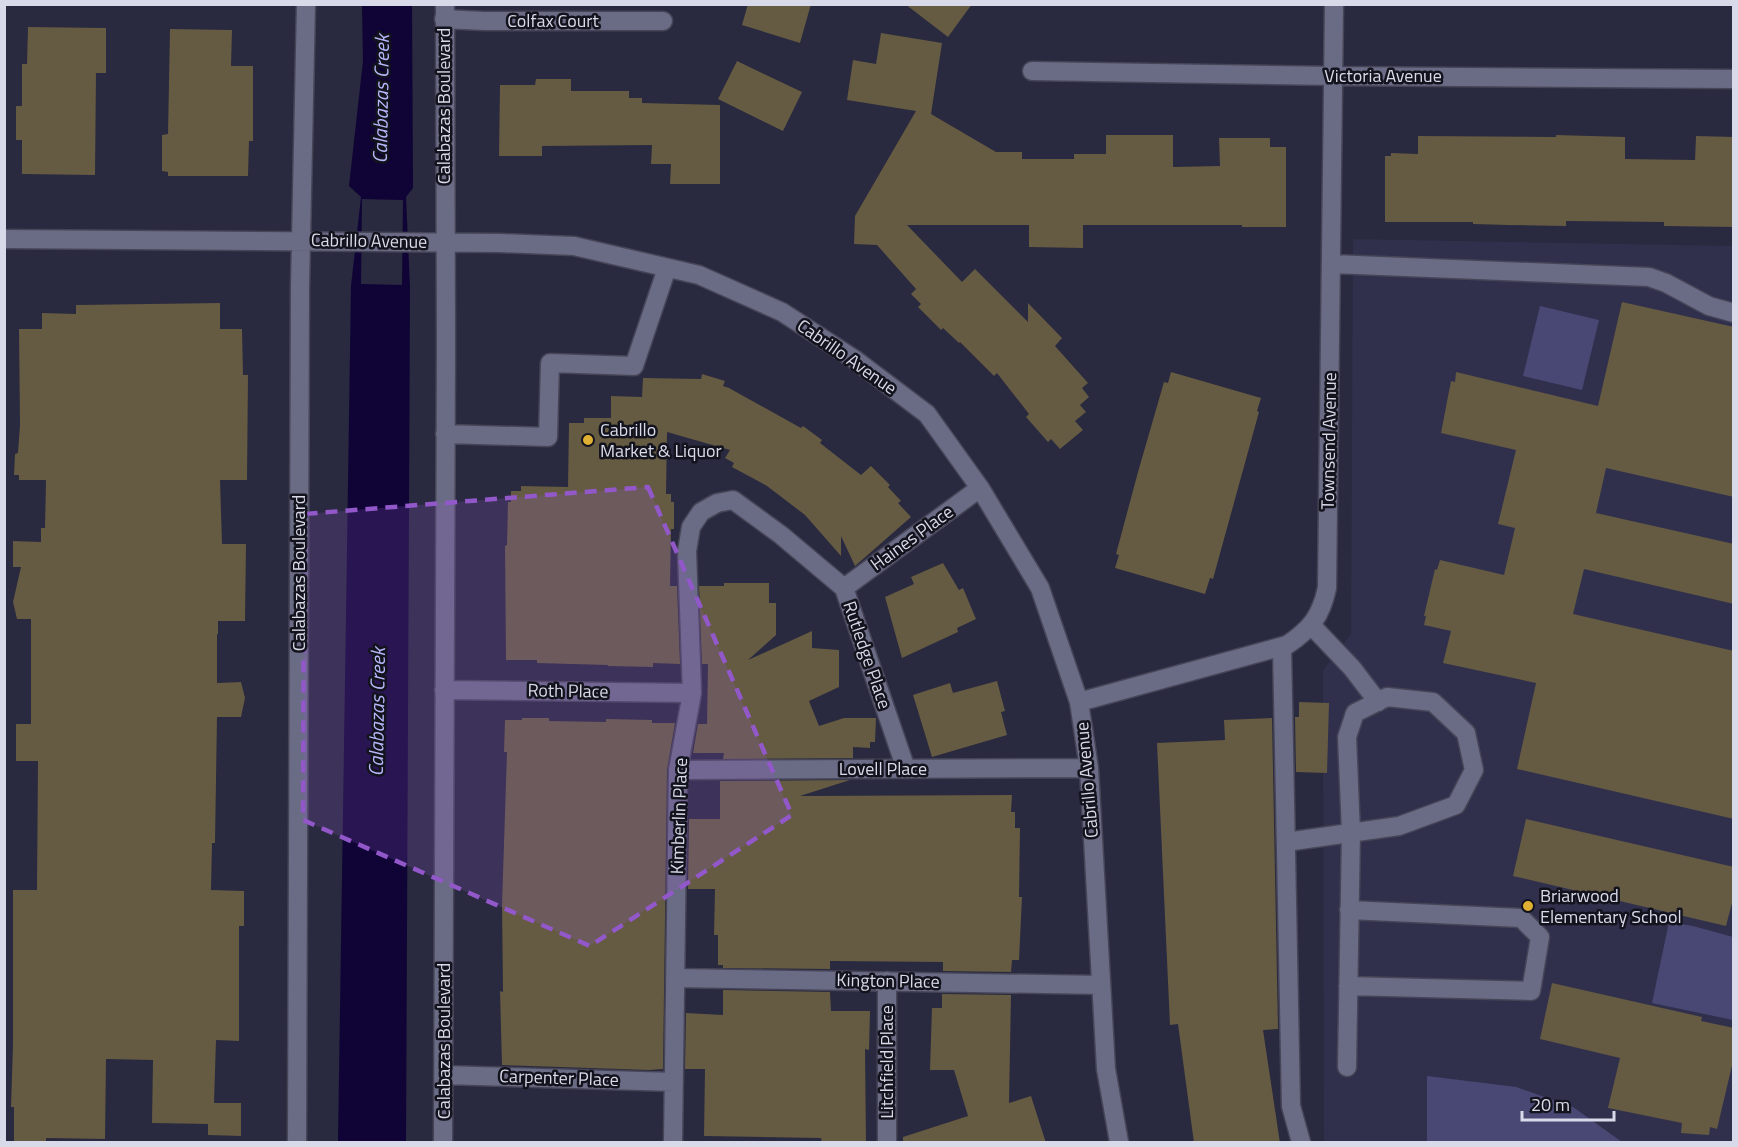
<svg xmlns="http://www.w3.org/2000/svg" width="1738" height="1147" viewBox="0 0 1738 1147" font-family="'Titillium Web',sans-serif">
	<rect width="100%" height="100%" fill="#29293f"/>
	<path fill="#30304c" d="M 1353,239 L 1733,246 L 1733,1142 L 1324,1142 L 1323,670 L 1351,634 Z"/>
	<path fill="#494874" d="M 1540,306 L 1599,320 L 1582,390 L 1523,376 Z
		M 1669,922 L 1693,926 L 1733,937 L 1733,1020 L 1652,1003 Z
		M 1427,1076 L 1516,1087 L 1573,1107 L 1622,1142 L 1427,1142 Z"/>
	<path fill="#0f0435" d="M 362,5 L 412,5 L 413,188 L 406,197 L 410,288 L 406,1142 L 338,1142 L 351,286 L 361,197 L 349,186 L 363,61 Z"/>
	<path fill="#29293f" d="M 362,199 L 403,200 L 402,285 L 361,284 Z"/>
	<path fill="#655a42" d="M 748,4 L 811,4 L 800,43 L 742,25 Z
		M 905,4 L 972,4 L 948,37 Z
		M 28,27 L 106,28 L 106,73 L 96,73 L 95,175 L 22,174 L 22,140 L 16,140 L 16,106 L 22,106 L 22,64 L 27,64 Z
		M 170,29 L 232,30 L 231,66 L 253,66 L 253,141 L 249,141 L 248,176 L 168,176 L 168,172 L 162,171 L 162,135 L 168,134 Z
		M 881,33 L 942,43 L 931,114 L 996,152 L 1022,152 L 1022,159 L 1074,159 L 1074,154 L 1106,154 L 1106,135 L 1173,135 L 1173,167 L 1220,166 L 1219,138 L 1270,138 L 1270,147 L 1286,147 L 1286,227 L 1242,227 L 1242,225 L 1083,225 L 1083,248 L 1029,247 L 1029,225 L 907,225 L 962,282 L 975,269 L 1028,322 L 1028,303 L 1062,338 L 1055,346 L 1088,383 L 1082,388 L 1089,397 L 1080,405 L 1086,412 L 1075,421 L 1083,430 L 1060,449 L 1051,439 L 1048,442 L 1026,417 L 1029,414 L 997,373 L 994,376 L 960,342 L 959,343 L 943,328 L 941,330 L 918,307 L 921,304 L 911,294 L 916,289 L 877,245 L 854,244 L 855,216 L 916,111 L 847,100 L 853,60 L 876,64 Z
		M 737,61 L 802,92 L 783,131 L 718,99 Z
		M 536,79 L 571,79 L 571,91 L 629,91 L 629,98 L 642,98 L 642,103 L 720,105 L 720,184 L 670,184 L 671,164 L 651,164 L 652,145 L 542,146 L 542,156 L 499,156 L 500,85 L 535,85 Z
		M 1556,135 L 1625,137 L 1625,159 L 1695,160 L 1696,136 L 1734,137 L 1734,227 L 1664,226 L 1664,222 L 1566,221 L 1566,226 L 1508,225 L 1473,224 L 1473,222 L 1385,222 L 1385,156 L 1391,156 L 1391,153 L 1418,154 L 1418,136 L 1556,137 Z
		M 1622,302 L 1734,327 L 1734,497 L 1606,468 L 1596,513 L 1734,544 L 1734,604 L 1584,569 L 1573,614 L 1734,651 L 1734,819 L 1517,769 L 1536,683 L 1443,663 L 1451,631 L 1424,625 L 1426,616 L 1424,616 L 1435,569 L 1437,570 L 1440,560 L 1504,575 L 1515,528 L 1498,524 L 1516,450 L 1441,433 L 1451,381 L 1455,382 L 1456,372 L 1598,406 Z
		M 220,303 L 220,329 L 242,329 L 243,375 L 248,375 L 247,480 L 220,480 L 222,544 L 246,544 L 245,621 L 218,621 L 218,634 L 217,634 L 217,683 L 241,682 L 245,698 L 241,717 L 217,717 L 215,843 L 212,843 L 211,890 L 244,891 L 244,926 L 239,926 L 239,1041 L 216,1040 L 214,1103 L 241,1103 L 241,1136 L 208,1135 L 208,1124 L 152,1123 L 153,1060 L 106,1059 L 105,1139 L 46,1138 L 46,1143 L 14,1143 L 14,1107 L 11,1107 L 13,1045 L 13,890 L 37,890 L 38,761 L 16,761 L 16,724 L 31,724 L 31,619 L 17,619 L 13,602 L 21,567 L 13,567 L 13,541 L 41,542 L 41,528 L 45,528 L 46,480 L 19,480 L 19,475 L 14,475 L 15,454 L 18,453 L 20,425 L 19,329 L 42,329 L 42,313 L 76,314 L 76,305 Z
		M 1171,372 L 1261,398 L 1257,411 L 1259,412 L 1213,579 L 1210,578 L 1205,594 L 1115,568 L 1119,555 L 1116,554 L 1138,472 L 1164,382 L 1168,383 Z
		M 702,374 L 725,381 L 723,386 L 729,388 L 801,428 L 803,426 L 822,440 L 820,443 L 861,475 L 871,466 L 890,485 L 888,487 L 901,501 L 898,503 L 911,517 L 855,566 L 841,536 L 841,556 L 805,515 L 767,486 L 732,467 L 734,463 L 725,458 L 730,450 L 667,432 L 666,494 L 671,494 L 671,502 L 674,502 L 674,529 L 671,529 L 670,586 L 677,586 L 680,664 L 653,663 L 653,667 L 608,666 L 608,665 L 537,663 L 537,660 L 506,660 L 505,546 L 507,545 L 508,502 L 511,502 L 511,491 L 521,491 L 521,486 L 568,487 L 569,423 L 584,423 L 584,418 L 611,418 L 611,396 L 642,397 L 643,378 L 701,379 Z
		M 943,563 L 959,590 L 963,588 L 976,619 L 957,628 L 958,632 L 902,658 L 885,597 L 914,584 L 911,577 Z
		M 724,583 L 769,583 L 769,603 L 776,603 L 776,635 L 748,660 L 812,631 L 812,648 L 839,650 L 839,687 L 809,701 L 819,726 L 844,718 L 876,718 L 875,742 L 870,742 L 870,748 L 853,747 L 853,758 L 723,759 L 724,753 L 693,753 L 698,724 L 707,724 L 708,664 L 702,664 L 699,586 L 724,586 Z
		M 997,681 L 1005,711 L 1001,712 L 1007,735 L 932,757 L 913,695 L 950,683 L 953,693 Z
		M 1299,702 L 1329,703 L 1327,773 L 1296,772 L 1295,717 L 1299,717 Z
		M 522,718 L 549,718 L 549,721 L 606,722 L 606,719 L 652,720 L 652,723 L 675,723 L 667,770 L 663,1069 L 649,1070 L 502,1065 L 500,991 L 503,992 L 502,905 L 507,752 L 504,752 L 505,720 L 522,720 Z
		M 1272,718 L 1278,1029 L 1263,1030 L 1280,1143 L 1194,1143 L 1178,1024 L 1170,1025 L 1157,743 L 1225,740 L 1224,720 Z
		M 850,780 L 800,796 L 1012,795 L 1011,812 L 1015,812 L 1015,828 L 1020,828 L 1019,897 L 1022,897 L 1019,960 L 1012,960 L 1011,972 L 943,971 L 943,962 L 830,961 L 830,969 L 723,968 L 723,965 L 718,965 L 718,935 L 714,935 L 715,889 L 688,889 L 689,819 L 720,819 L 720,781 Z
		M 1526,819 L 1734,867 L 1734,895 L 1726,926 L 1513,876 Z
		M 1552,983 L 1702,1017 L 1701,1021 L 1734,1028 L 1734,1057 L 1717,1129 L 1710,1127 L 1709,1135 L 1681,1133 L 1682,1123 L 1608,1108 L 1620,1058 L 1540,1039 Z
		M 723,990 L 830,992 L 831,1011 L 870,1011 L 869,1050 L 865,1049 L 866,1143 L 822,1143 L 821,1138 L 704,1136 L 705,1069 L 685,1069 L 686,1013 L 723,1015 Z
		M 942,994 L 1011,995 L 1009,1103 L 1031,1096 L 1046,1143 L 903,1143 L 903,1137 L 968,1116 L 954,1070 L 930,1070 L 932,1008 L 942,1008 Z"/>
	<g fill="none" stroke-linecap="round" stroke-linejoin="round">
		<defs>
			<path id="minor" d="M 444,19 L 484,21 L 663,21
				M 1032,71 L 1334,76 L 1734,79
				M 4,239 L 500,243 L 574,246 L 699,275 L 782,312 L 854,359 L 927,414 L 980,488 L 1040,588 L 1079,702 L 1089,768 L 1106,1069 L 1119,1142
				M 1332,264 L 1649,277 L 1666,283 L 1709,306 L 1734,313
				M 445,434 L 548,437 L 550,363 L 634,366 L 667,268
				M 844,588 L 980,488
				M 1311,625 L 1352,668 L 1378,702
				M 1282,647 L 1291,1106 L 1301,1142
				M 444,690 L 692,693
				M 1079,702 L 1287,645 C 1311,629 1321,616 1327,588 L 1334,4
				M 678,770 L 1089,768
				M 1286,842 L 1399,826 L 1456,805 L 1474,770 L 1466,733 L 1433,702 L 1387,697 L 1355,713 L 1347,737 L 1351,832 L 1347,1067
				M 675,978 L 1101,985
				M 887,981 L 887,1142
				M 1348,986 L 1531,991 L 1540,937 L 1521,918 L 1349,910
				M 444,1075 L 674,1082
				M 297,1142 L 300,287 L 306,4
				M 443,1142 L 446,344 L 445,4
				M 673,1142 L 678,770 L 692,693 L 687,551 L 691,527 L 701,512 L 717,503 L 733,500 L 781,535 L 844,588 L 906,769"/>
		</defs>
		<use href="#minor" stroke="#464558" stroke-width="21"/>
		<use href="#minor" stroke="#6a6b85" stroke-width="18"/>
	</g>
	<path fill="#9258ca" fill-opacity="0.2" stroke="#9258ca" stroke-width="4.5" stroke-dasharray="12 8" stroke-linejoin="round" d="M 648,487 L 792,815 L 590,946 L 303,820 L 304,514 Z"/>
	<g fill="#dfb033" stroke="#13131d" stroke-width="2">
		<circle cx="588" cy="440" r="6"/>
		<circle cx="1528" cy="906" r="6"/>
	</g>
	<g text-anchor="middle" stroke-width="5" stroke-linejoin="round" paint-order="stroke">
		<g font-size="18" fill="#d9dae9" stroke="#13131d">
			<text x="553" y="27">Colfax Court</text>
			<text x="1383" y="82">Victoria Avenue</text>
			<text transform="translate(444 106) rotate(-90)" y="6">Calabazas Boulevard</text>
			<text transform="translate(369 241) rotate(1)" y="6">Cabrillo Avenue</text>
			<text transform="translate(847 357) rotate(35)" y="6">Cabrillo Avenue</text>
			<text transform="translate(1329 441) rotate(-89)" y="6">Townsend Avenue</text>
			<text transform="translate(912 538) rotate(-36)" y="6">Haines Place</text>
			<text transform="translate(299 573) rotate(-90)" y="6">Calabazas Boulevard</text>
			<text transform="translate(867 655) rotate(71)" y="6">Rutledge Place</text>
			<text transform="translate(568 691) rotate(1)" y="6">Roth Place</text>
			<text x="883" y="775">Lovell Place</text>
			<text transform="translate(1087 780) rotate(-95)" y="6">Cabrillo Avenue</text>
			<text transform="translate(679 816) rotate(-88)" y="6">Kimberlin Place</text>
			<text transform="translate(888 981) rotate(1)" y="6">Kington Place</text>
			<text transform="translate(444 1041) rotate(-90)" y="6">Calabazas Boulevard</text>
			<text transform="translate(887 1062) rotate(-90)" y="6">Litchfield Place</text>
			<text transform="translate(559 1078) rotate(2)" y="6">Carpenter Place</text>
		</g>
		<g font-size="18" fill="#d9dae9" stroke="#13131d" text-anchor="start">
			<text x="600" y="436">Cabrillo<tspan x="600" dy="21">Market &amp; Liquor</tspan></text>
			<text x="1540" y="902">Briarwood<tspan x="1540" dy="21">Elementary School</tspan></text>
		</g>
		<g font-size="20" font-style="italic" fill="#b6b7fb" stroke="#13131d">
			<text transform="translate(381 99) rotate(-89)" y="7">Calabazas Creek</text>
			<text transform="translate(377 712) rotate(-89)" y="7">Calabazas Creek</text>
		</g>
	</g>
	<rect width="1738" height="1147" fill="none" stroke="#d9dae9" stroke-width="12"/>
	<path d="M1522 1111v9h92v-9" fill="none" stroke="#d9dae9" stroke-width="3"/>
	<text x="1531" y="1111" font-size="18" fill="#d9dae9" stroke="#13131d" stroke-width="4.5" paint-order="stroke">20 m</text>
</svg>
